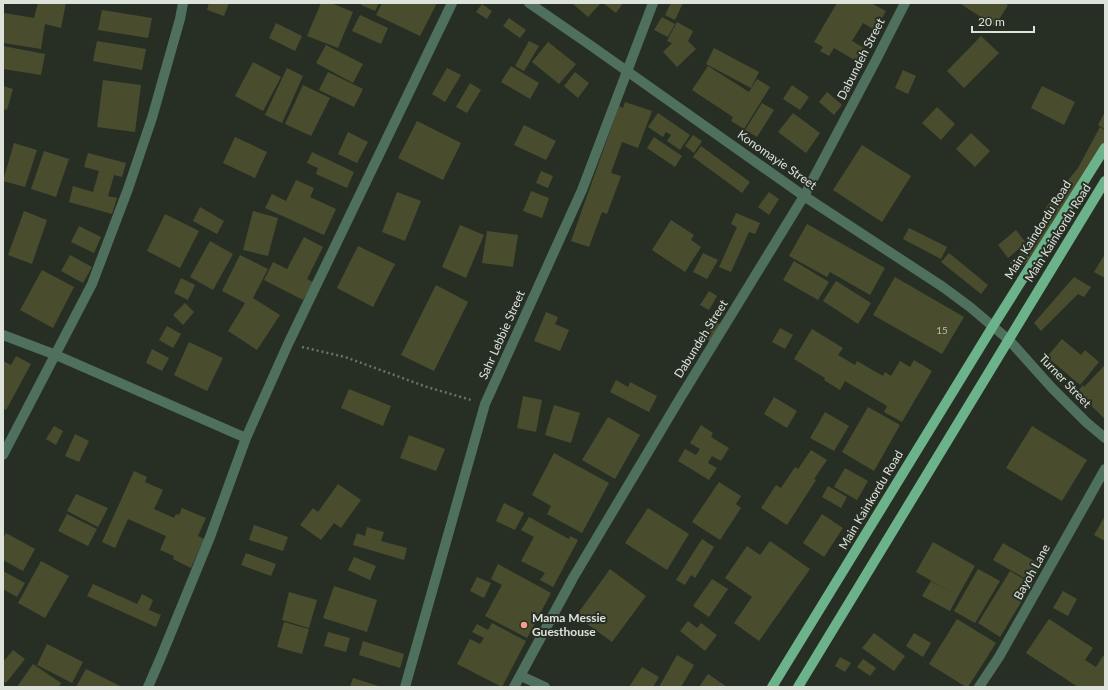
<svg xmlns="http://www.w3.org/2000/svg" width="1108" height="690" viewBox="0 0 1108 690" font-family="Lato,sans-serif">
	<rect width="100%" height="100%" fill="#272f24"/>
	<path fill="#494d2e" d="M 38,3 L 66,3 L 61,28 L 45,24 L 41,49 L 3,43 L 4,13 L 34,18 Z
		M 209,3 L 229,3 L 224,16 L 207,10 Z
		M 321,3 L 331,3 L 353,12 L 338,48 L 307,36 Z
		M 361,3 L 379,3 L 375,11 L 361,5 Z
		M 382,3 L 437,3 L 420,36 L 376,15 Z
		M 572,3 L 599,3 L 600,4 L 588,17 Z
		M 603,3 L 623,3 L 616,13 Z
		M 671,3 L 683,3 L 675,20 L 665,15 Z
		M 837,3 L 871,3 L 886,11 L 875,30 L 863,23 L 852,41 L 864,48 L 856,61 L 834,48 L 829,56 L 820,51 L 823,47 L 814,42 Z
		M 959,3 L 1004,3 L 1008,5 L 995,26 Z
		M 482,4 L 492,11 L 487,19 L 476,12 Z
		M 102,10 L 152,18 L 148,38 L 98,30 Z
		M 360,15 L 388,28 L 381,44 L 352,31 Z
		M 662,17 L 675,24 L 668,37 L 654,30 Z
		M 509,18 L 526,30 L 520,38 L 503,26 Z
		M 677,22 L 693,31 L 688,41 L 696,49 L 677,67 L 663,52 L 672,43 L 667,41 Z
		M 276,23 L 302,36 L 295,51 L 269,38 Z
		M 981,36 L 999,53 L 964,88 L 947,71 Z
		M 97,41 L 146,49 L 142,70 L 93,61 Z
		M 529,41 L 539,46 L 524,71 L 515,66 Z
		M 548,42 L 576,64 L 559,84 L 532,62 Z
		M 326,45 L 363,64 L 353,83 L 316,63 Z
		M 3,46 L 45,54 L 41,75 L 3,69 Z
		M 714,48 L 759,72 L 751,88 L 706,64 Z
		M 253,62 L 281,77 L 263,111 L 235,96 Z
		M 511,66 L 539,83 L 530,99 L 501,82 Z
		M 708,66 L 749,92 L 757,79 L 770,87 L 744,129 L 731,121 L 733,117 L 692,90 Z
		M 287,68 L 303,76 L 282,123 L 265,115 Z
		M 447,68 L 461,75 L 445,102 L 432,94 Z
		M 903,70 L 916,76 L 908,94 L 895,88 Z
		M 328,72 L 363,89 L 354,107 L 319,90 Z
		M 575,72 L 589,83 L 578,98 L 564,86 Z
		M 103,80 L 141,85 L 135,132 L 97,127 Z
		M 470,83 L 481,90 L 467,113 L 456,107 Z
		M 303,85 L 330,98 L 311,136 L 285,124 Z
		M 792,85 L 809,97 L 800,110 L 783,99 Z
		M 3,86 L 13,89 L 7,110 L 3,109 Z
		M 1042,86 L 1075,102 L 1064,125 L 1031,108 Z
		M 827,92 L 842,105 L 834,115 L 819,102 Z
		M 625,102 L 652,111 L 638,148 L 622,142 L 611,173 L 621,176 L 607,214 L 602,212 L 589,247 L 571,241 L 619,106 L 623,108 Z
		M 762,103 L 774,110 L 757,137 L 745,130 Z
		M 937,107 L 955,124 L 941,140 L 922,123 Z
		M 1105,112 L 1105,129 L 1098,125 Z
		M 658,113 L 690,135 L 680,150 L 667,141 L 671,135 L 666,132 L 663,137 L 648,127 Z
		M 793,113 L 820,133 L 806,153 L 778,132 Z
		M 417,121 L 461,143 L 443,180 L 398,158 Z
		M 524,125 L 556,141 L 546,160 L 514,145 Z
		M 1100,127 L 1105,130 L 1105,141 L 1089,172 L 1052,222 L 1044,243 L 1032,257 L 1017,271 L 1010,263 L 1035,239 L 1047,206 L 1078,168 Z
		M 348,132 L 368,142 L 357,163 L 338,154 Z
		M 971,133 L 990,151 L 975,167 L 956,149 Z
		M 693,135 L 702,141 L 694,153 L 685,146 Z
		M 235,137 L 267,152 L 255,178 L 223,163 Z
		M 654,137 L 682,156 L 675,167 L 647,148 Z
		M 14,143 L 37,150 L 25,187 L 3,181 Z
		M 862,145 L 911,176 L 882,222 L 833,190 Z
		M 701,146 L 750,182 L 742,193 L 693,157 Z
		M 44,151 L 69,159 L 56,197 L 31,189 Z
		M 312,152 L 354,172 L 347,188 L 316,174 L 318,168 L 307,163 Z
		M 88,153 L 126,163 L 122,177 L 114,175 L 108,196 L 117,198 L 112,214 L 69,202 L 73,186 L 93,192 L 99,171 L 84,167 Z
		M 541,171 L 553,176 L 548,188 L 536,183 Z
		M 296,180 L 314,188 L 310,197 L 336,209 L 324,235 L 265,208 L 272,194 L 286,201 Z
		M 531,191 L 549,198 L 542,218 L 523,211 Z
		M 397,192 L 421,201 L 405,241 L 382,232 Z
		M 769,192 L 779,199 L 769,215 L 758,207 Z
		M 200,207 L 224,221 L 217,234 L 193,221 Z
		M 24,211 L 47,220 L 32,264 L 8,255 Z
		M 253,211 L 278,218 L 268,256 L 243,250 Z
		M 736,213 L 760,223 L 755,234 L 749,232 L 731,272 L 719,267 L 737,227 L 731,224 Z
		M 165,214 L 199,231 L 180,268 L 147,251 Z
		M 671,220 L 694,235 L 691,240 L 701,247 L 685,272 L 652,250 Z
		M 807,224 L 885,268 L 870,295 L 830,272 L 827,277 L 789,256 Z
		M 460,225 L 484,235 L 466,278 L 442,267 Z
		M 79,226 L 101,237 L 94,253 L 71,242 Z
		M 909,228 L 947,247 L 941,259 L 903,239 Z
		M 1016,230 L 1026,243 L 1008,258 L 998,245 Z
		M 487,231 L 518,235 L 513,267 L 482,263 Z
		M 304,237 L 323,247 L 307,279 L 313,282 L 303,300 L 264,280 L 273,262 L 287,269 Z
		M 210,241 L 233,254 L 213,290 L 190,277 Z
		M 358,246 L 395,264 L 373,307 L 337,288 Z
		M 703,253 L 718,260 L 707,279 L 693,272 Z
		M 949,253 L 988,285 L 981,294 L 941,262 Z
		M 1105,254 L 1105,278 L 1094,272 Z
		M 70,255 L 92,267 L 83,283 L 61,271 Z
		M 240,255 L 268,269 L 253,298 L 280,315 L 257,350 L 228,331 L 245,303 L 222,291 Z
		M 794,261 L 829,282 L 818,300 L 783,280 Z
		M 42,270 L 74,287 L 53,328 L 20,310 Z
		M 895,277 L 964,317 L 942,354 L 873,315 Z
		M 1074,277 L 1091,287 L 1084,297 L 1078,294 L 1041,331 L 1034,323 Z
		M 181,278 L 195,285 L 188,300 L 174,293 Z
		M 836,281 L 871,303 L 858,324 L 823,301 Z
		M 436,285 L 468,302 L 434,371 L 401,355 Z
		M 709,291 L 717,296 L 709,310 L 700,305 Z
		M 185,303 L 194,312 L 183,325 L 173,315 Z
		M 546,312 L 558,317 L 555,324 L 569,330 L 560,351 L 534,341 Z
		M 712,319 L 720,324 L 710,341 L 702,336 Z
		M 167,326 L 181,334 L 173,348 L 159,340 Z
		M 780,328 L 793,335 L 785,349 L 772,342 Z
		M 812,329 L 843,348 L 838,355 L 855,365 L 857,361 L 883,376 L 885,372 L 891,376 L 900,361 L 910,367 L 914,360 L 932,371 L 902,422 L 884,412 L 887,406 L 845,381 L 840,390 L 824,380 L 825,378 L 794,359 Z
		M 1062,339 L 1081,355 L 1085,350 L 1099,362 L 1080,385 L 1047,357 Z
		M 189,342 L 223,358 L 207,391 L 174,375 Z
		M 152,349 L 169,358 L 162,371 L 146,363 Z
		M 16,356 L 31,364 L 6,410 L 3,408 L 3,361 L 11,365 Z
		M 1104,366 L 1105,367 L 1105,419 L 1077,392 L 1083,385 L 1084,387 Z
		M 616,380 L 628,387 L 630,382 L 657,396 L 649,412 L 610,392 Z
		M 349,389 L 391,406 L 383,426 L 341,408 Z
		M 523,396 L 542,400 L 536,432 L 517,428 Z
		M 774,397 L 797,411 L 787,428 L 764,414 Z
		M 554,405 L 580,413 L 571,443 L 545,435 Z
		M 868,407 L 900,425 L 874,471 L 842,452 Z
		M 825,412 L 849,426 L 834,451 L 810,438 Z
		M 608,417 L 640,435 L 615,479 L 582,460 Z
		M 701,425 L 713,433 L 711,437 L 729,448 L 721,461 L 712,456 L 708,463 L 717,468 L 709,480 L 678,461 L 685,449 L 696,455 L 700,449 L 690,443 Z
		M 54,426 L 63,431 L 56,445 L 46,439 Z
		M 1032,426 L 1087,460 L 1062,501 L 1006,468 Z
		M 75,434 L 89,441 L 79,462 L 65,456 Z
		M 409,435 L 445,449 L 436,471 L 400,458 Z
		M 811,450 L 827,460 L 814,479 L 816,480 L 787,525 L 761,508 L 776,485 L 781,488 L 795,467 L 798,469 Z
		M 554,453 L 609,483 L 582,533 L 547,514 L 551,506 L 532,495 Z
		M 845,468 L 868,481 L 857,500 L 834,487 Z
		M 134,471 L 147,477 L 145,482 L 163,490 L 154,509 L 174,518 L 176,514 L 179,515 L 182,508 L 206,518 L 198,536 L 204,539 L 191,568 L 173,559 L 174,556 L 160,550 L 166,536 L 128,519 L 115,548 L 102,542 Z
		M 719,482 L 741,496 L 736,504 L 741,508 L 720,540 L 692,522 Z
		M 338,484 L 361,500 L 341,528 L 334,523 L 321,540 L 300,525 L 313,508 L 318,512 Z
		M 828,486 L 847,497 L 841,508 L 822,497 Z
		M 76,494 L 108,508 L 98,527 L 67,511 Z
		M 504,503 L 524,513 L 515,530 L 496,521 Z
		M 648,508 L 689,534 L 667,570 L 625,543 Z
		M 67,514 L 97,529 L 88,546 L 58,531 Z
		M 822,514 L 843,528 L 824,557 L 803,543 Z
		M 1105,516 L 1105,541 L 1094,535 Z
		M 529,517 L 569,539 L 570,536 L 578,540 L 553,587 L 540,580 L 545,573 L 521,561 L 534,537 L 521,530 Z
		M 254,525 L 288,537 L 283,551 L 249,540 Z
		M 367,527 L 384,532 L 381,541 L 407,548 L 404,560 L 353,545 L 357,533 L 365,536 Z
		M 6,533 L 35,549 L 23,571 L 3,560 L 3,538 Z
		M 702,539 L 714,547 L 695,578 L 691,575 L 685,585 L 676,580 Z
		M 770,541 L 810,569 L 759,641 L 734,623 L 752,597 L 725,578 L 747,546 L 760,555 Z
		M 933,542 L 975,566 L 958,596 L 916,572 Z
		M 1003,543 L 1041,565 L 1031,582 L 993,560 Z
		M 246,553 L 276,564 L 271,576 L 241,565 Z
		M 354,557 L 376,566 L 370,580 L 348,570 Z
		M 41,561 L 69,576 L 45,618 L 18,603 Z
		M 498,564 L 551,593 L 527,638 L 485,616 L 502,585 L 491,579 Z
		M 610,569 L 646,596 L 612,642 L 576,616 Z
		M 978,569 L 1000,581 L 975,623 L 954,611 Z
		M 3,571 L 25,583 L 17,597 L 3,589 Z
		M 1010,571 L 1032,584 L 1000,637 L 978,623 Z
		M 477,577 L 491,583 L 484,598 L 470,591 Z
		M 712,579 L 728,589 L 709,617 L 693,606 Z
		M 931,581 L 958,596 L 950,611 L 922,596 Z
		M 93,584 L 137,604 L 142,594 L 153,600 L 149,610 L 161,615 L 156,627 L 87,596 Z
		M 334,586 L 377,600 L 367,632 L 323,618 Z
		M 1063,591 L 1077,599 L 1068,616 L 1053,608 Z
		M 289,592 L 317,600 L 309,628 L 282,620 Z
		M 957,619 L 996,643 L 968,687 L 966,687 L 929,664 Z
		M 1049,619 L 1093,648 L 1085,660 L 1096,667 L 1103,656 L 1105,657 L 1105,687 L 1078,687 L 1026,653 Z
		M 688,621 L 697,628 L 701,623 L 717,635 L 705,651 L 680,631 Z
		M 284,622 L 309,629 L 302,654 L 277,647 Z
		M 492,623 L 526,641 L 502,687 L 457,664 L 470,639 L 480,644 L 484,638 L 472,632 L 477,624 L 488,630 Z
		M 328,632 L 350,638 L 346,652 L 324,646 Z
		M 874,633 L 905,656 L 894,671 L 862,648 Z
		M 914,633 L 931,643 L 923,657 L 906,646 Z
		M 363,641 L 404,654 L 400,668 L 359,655 Z
		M 47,644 L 83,662 L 72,683 L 37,665 Z
		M 13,650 L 25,659 L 6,683 L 3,681 L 3,662 Z
		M 677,655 L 694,665 L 681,687 L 659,687 Z
		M 840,657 L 851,663 L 845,672 L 835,666 Z
		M 863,659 L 876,668 L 870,676 L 857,667 Z
		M 33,664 L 61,683 L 59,687 L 17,687 Z
		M 642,667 L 659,677 L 653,687 L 629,687 Z
		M 86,669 L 122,687 L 76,687 Z
		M 708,674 L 727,687 L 699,687 Z
		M 353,678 L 382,687 L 350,687 Z"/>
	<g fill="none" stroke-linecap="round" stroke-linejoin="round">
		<path stroke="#6b7268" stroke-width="2.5" stroke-dasharray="2 3" stroke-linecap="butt" d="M 302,347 L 345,357 L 427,387 L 471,400"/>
		<path stroke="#4f705d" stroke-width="10" d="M 529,3 L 590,45 L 804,196 L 943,287 L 970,307 L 1009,340 L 1052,388 L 1086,422 L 1105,438
			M 3,335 L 56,355 L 246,438
			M 3,455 L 92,284 L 128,189 L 152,118 L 180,19 L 183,3
			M 521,676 L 545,687
			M 148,687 L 161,657 L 210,537 L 246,438 L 288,344 L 452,3
			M 405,687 L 485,404 L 582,190 L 653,3
			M 514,687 L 573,578 L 679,400 L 804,196 L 875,62 L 905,3
			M 979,687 L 999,657 L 1105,469"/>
		<path stroke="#6cb38c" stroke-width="10" d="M 772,687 L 993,326 L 1105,148
			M 798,687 L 1105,181"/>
	</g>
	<circle fill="#f59c90" stroke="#272f24" stroke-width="1.5" cx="524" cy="625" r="4"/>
	<g text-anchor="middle" stroke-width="4" stroke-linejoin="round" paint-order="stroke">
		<g font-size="10" fill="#b8bdb0">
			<text x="942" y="334">15</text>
		</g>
		<g font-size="12" fill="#dde2db" stroke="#272f24">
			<text transform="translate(861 59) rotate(-63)" y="4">Dabundeh Street</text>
			<text transform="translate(777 160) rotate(35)" y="4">Konomayie Street</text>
			<text transform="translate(1038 230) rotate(-58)" y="4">Main Kaindordu Road</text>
			<text transform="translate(1058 233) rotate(-58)" y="4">Main Kainkordu Road</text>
			<text transform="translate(502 335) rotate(-66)" y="4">Sahr Lebbie Street</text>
			<text transform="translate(701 339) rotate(-58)" y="4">Dabundeh Street</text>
			<text transform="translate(1065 381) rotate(46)" y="4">Turner Street</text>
			<text transform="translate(871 500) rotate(-59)" y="4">Main Kainkordu Road</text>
			<text transform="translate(1032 572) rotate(-61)" y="4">Bayoh Lane</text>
		</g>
		<g font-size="12" font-weight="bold" fill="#dde2db" stroke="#272f24" text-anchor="start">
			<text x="532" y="622">Mama Messie<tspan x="532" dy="14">Guesthouse</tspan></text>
		</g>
	</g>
	<rect width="1108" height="690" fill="none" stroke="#dde2db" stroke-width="8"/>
	<path d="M972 26v6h62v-6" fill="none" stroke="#dde2db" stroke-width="2"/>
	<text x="978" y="26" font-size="12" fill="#dde2db" stroke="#272f24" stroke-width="3" paint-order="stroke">20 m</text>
</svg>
